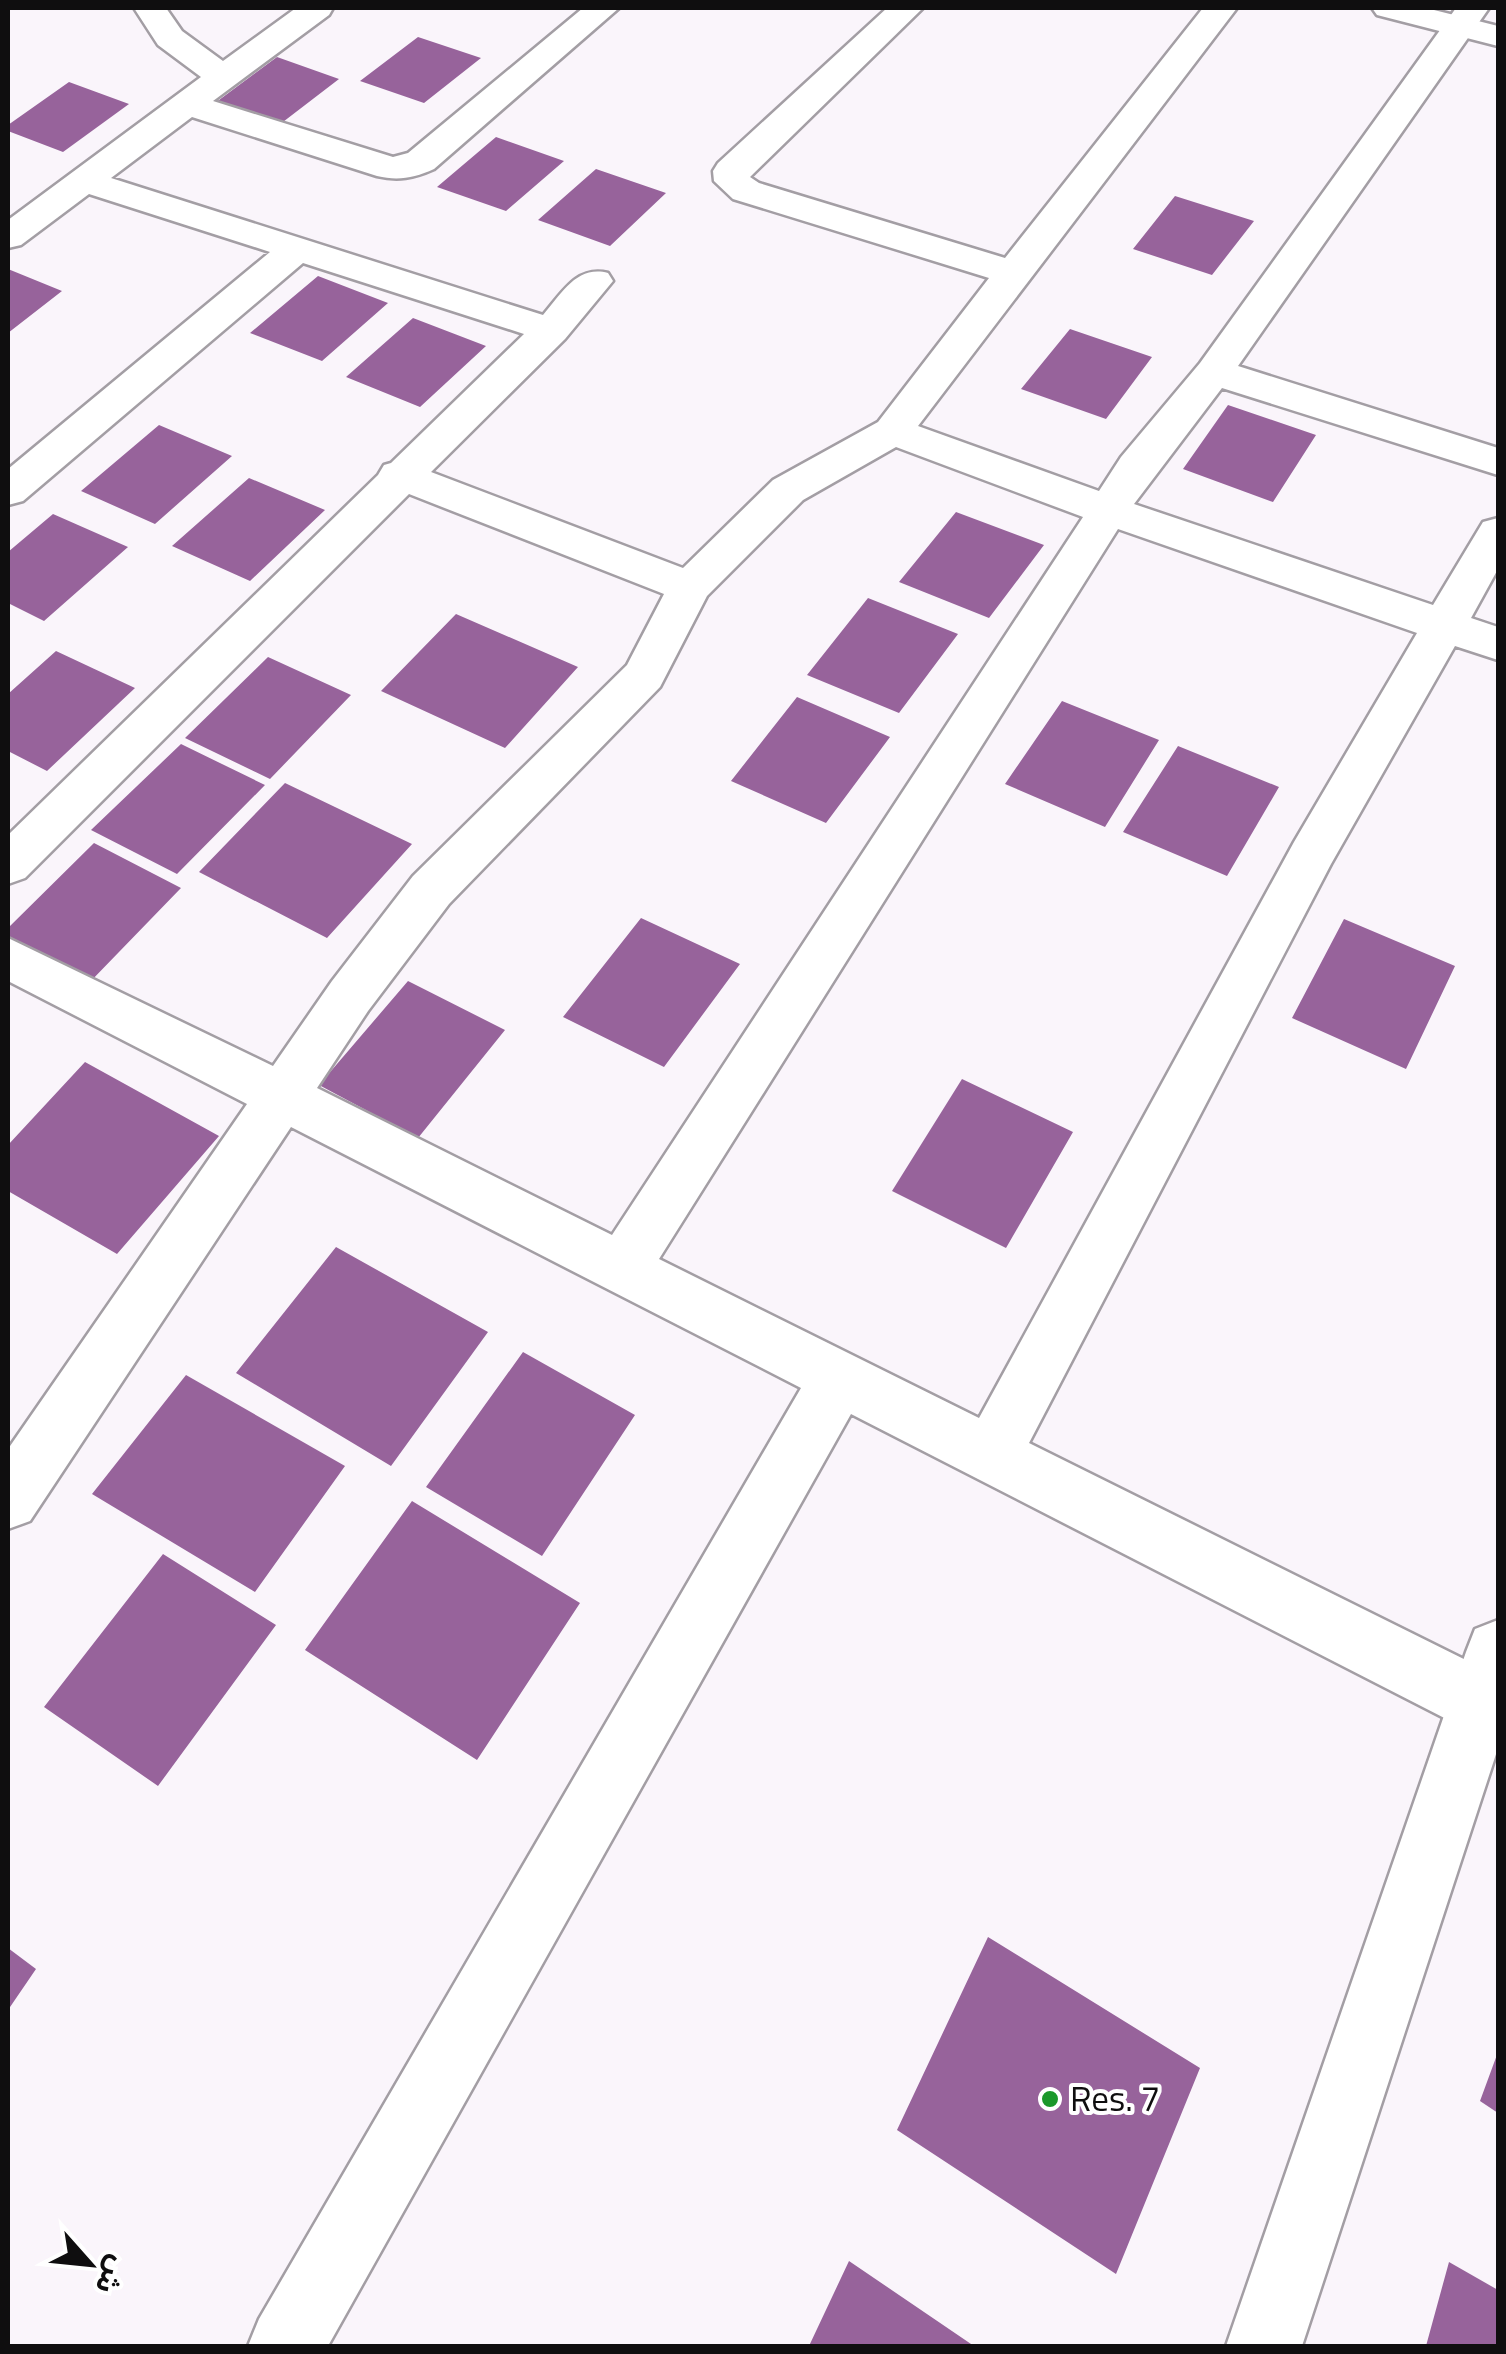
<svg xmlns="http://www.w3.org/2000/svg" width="1506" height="2354" viewBox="0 0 1506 2354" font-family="'Titillium Web','Noto Sans Arabic',sans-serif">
	<rect width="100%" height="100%" fill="#faf5fb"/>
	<path fill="#97639b" d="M 418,37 L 481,58 L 424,103 L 360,81 Z
		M 277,57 L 339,79 L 279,125 L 215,103 Z
		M 69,82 L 129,104 L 63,152 L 8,131 L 8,125 Z
		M 496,137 L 564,161 L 506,211 L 437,187 Z
		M 596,169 L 666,193 L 610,246 L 538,220 Z
		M 1175,196 L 1254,221 L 1212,275 L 1133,249 Z
		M 8,269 L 62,291 L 8,333 Z
		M 318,276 L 388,303 L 322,361 L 250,333 Z
		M 413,318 L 486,346 L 420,407 L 346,377 Z
		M 1070,329 L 1152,357 L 1106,419 L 1021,389 Z
		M 1228,405 L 1316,435 L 1273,502 L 1183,469 Z
		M 159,425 L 232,456 L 155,524 L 81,491 Z
		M 249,478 L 325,510 L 250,581 L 172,546 Z
		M 956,512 L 1044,545 L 989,618 L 899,582 Z
		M 53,514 L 128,547 L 44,621 L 8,603 L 8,552 Z
		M 868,598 L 958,634 L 899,713 L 807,675 Z
		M 456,614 L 578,667 L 505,748 L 381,691 Z
		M 56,651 L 135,688 L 47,771 L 8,751 L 8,694 Z
		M 268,657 L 351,695 L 270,779 L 185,738 Z
		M 797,697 L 890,737 L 826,823 L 731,781 Z
		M 1062,701 L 1159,740 L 1105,827 L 1005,784 Z
		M 181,744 L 265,785 L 177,874 L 91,830 Z
		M 1178,746 L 1279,787 L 1227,876 L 1123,832 Z
		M 285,783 L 412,844 L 327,938 L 199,872 Z
		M 94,843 L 181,888 L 87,985 L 8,942 L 8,928 Z
		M 641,918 L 740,964 L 664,1067 L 563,1017 Z
		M 1344,919 L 1455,966 L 1406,1069 L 1292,1018 Z
		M 408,981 L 505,1030 L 418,1138 L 319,1085 Z
		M 85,1062 L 219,1136 L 117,1254 L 8,1191 L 8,1145 Z
		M 962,1079 L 1073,1132 L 1006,1248 L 892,1191 Z
		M 336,1247 L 488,1332 L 391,1466 L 236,1373 Z
		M 523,1352 L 635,1415 L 542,1556 L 426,1487 Z
		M 186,1375 L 345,1466 L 255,1592 L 92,1494 Z
		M 412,1501 L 580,1603 L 477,1760 L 305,1650 Z
		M 163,1554 L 276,1625 L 158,1786 L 44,1707 Z
		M 988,1937 L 1200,2068 L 1116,2274 L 897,2130 Z
		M 8,1948 L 36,1969 L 8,2010 Z
		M 1498,2052 L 1498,2113 L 1480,2101 Z
		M 849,2261 L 974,2346 L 809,2346 Z
		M 1449,2262 L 1498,2290 L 1498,2346 L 1426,2346 Z"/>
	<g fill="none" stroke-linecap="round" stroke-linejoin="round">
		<defs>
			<path id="street" d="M 134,8 L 166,8 L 182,31 L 223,61 L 296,8 L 333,8 L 329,15 L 213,101 L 393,157 L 408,153 L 583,8 L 619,8 L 434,169 C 414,178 398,181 377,176 L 192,117 L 111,178 L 543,315 C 562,293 577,265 608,273 L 613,281 L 565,339 L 431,472 L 683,568 L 773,480 L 878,422 L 989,278 L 733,199 L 714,181 L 713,171 L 718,163 L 887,8 L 923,8 L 750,177 L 759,183 L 1005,258 L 1203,8 L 1237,8 L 918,426 L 1099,491 L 1121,457 L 1200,363 L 1456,8 L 1489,8 L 1238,366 L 1498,448 L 1498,475 L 1222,388 L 1134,504 L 1433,605 L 1483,522 L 1498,518 L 1498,569 L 1471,618 L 1498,627 L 1498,660 L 1455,646 L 1331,864 L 1029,1443 L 1498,1676 L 1498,1729 L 1483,1735 L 1460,1726 L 851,1414 L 328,2346 L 248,2346 L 259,2319 L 801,1388 L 291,1127 L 30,1521 L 8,1529 L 8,1449 L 247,1104 L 8,981 L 8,938 L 273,1066 L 332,981 L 413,876 L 627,665 L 664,594 L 409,494 L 25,878 L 8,884 L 8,835 L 378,475 L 384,465 L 391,463 L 524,334 L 303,263 L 23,501 L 8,505 L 8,469 L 270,252 L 89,194 L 21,245 L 8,248 L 8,220 L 201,77 L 158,45 ZM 896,447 L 1083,517 L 612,1235 L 317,1088 L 368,1011 L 449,904 L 660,687 L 707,596 L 803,500 ZM 1118,529 L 1417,633 L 1294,842 L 979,1418 L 659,1259 Z"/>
			<path id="secondary" d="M 1372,8 L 1426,8 L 1498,26 L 1498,46 L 1377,15 Z
				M 1498,1620 L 1498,1748 L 1302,2346 L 1226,2346 L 1466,1652 L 1475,1629 Z"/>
		</defs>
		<use href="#street" stroke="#a39ea4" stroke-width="5"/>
		<use href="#secondary" stroke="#a39ea4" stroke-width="5"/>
		<use href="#street" fill="#fff" fill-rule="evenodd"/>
		<use href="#secondary" fill="#fff" fill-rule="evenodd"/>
	</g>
	<circle fill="#1b982b" stroke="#fff" stroke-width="4" cx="1050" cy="2099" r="10"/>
	<g text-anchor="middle" stroke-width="8" stroke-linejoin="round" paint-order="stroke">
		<g font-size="35" fill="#0f0e0f" stroke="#fff" text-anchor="start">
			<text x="1070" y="2111">Res. 7</text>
		</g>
	</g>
	<rect width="1506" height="2354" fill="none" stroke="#0f0e0f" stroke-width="20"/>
	<g transform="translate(90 2264) rotate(117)" stroke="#ffffff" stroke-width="8" paint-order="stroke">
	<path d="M0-8L18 38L0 25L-18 38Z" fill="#0f0e0f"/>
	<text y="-15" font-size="28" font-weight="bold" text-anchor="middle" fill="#0f0e0f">ش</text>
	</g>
</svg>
